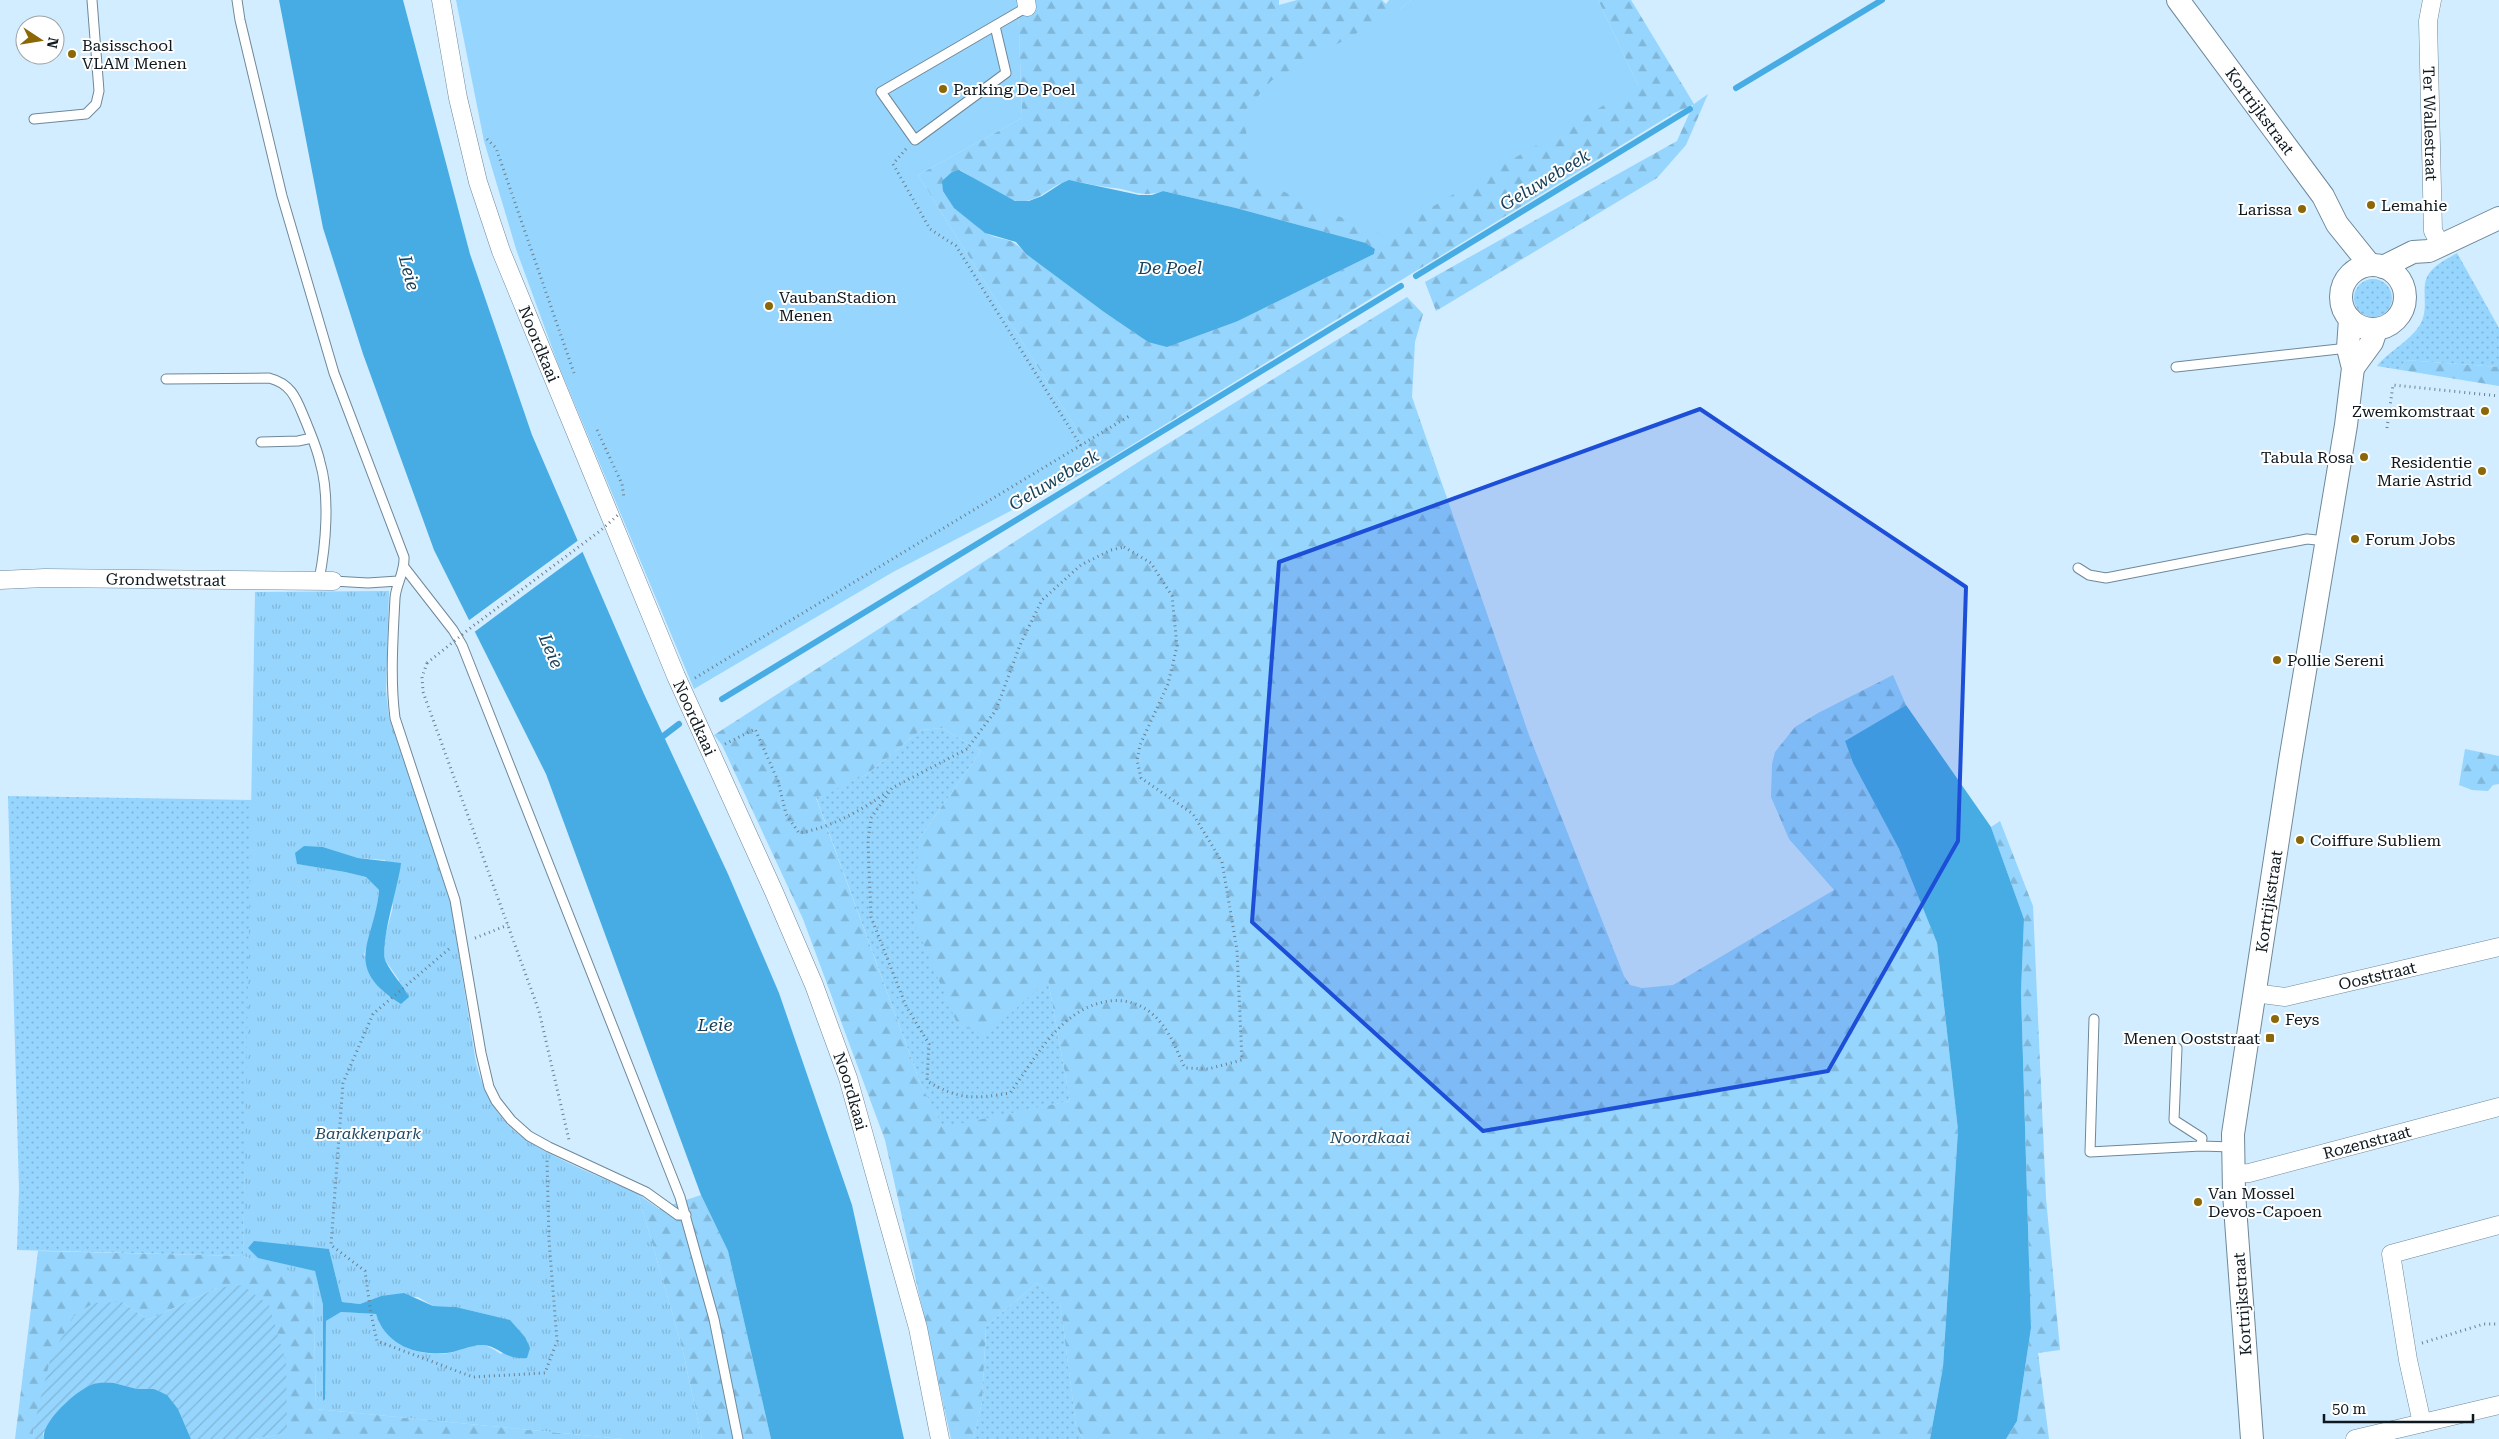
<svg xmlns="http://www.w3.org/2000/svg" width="2499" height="1439" viewBox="0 0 2499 1439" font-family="'Roboto Serif',serif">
	<defs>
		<pattern id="grass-dots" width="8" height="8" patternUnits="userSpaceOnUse" patternTransform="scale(1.25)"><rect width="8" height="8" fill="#96d5fd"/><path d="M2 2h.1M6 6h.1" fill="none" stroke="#80b6d8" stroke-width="1.8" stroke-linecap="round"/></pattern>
		<pattern id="forest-firs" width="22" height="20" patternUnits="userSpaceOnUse" patternTransform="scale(1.25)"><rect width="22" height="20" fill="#96d5fd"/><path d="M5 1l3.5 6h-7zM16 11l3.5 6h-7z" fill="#80b6d8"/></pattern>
		<pattern id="park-tufts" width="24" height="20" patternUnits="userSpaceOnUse" patternTransform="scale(1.25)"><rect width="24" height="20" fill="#96d5fd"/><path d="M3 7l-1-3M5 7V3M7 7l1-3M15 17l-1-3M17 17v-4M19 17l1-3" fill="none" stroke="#80b6d8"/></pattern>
		<pattern id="garden-furrows" width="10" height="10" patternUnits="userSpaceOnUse" patternTransform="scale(1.25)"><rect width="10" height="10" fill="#96d5fd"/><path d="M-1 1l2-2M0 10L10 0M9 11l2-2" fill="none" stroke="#80b6d8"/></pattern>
	</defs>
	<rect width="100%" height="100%" fill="#d1edff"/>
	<path fill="url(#grass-dots)" d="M 2457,253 L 2499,328 L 2499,367 L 2405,360 L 2401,370 L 2377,366 C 2389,351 2412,340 2421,323 C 2429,308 2421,289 2427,277 C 2433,265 2447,259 2457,253 Z
		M2354 298a19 19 0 1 1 38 0a19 19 0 1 1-38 0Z
		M 942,728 L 981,751 L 918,840 L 1048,980 L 1070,1101 L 943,1128 L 921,1085 L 816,797 L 866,775 L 921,730 Z
		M 8,796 L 253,800 L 243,1256 L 17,1250 L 19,1189 Z
		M 1037,1283 L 1060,1301 L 1076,1426 L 1083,1439 L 973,1439 L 982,1402 L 986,1326 Z"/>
	<path fill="url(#forest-firs)" fill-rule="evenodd" d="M 1018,0 L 1279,0 L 1279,5 L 1297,0 L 1382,0 L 1386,4 L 1389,0 L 1411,0 L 1400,9 L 1638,85 L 1598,0 L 1631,0 L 1694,104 L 1708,94 L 1686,145 L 1657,178 L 1436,311 L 1425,282 L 1677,141 L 1693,105 L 1674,113 L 1099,465 L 918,175 L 1022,118 ZM 960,170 C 972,177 1005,200 1017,201 C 1041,204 1054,179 1073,181 C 1086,183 1101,187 1115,188 C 1135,191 1142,198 1163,191 L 1236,208 L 1366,243 L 1375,249 L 1374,254 L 1238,321 L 1148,342 L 1104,312 L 1026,254 C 1009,234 1005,243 986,233 C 966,223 965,190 960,170 Z
		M 1407,297 L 1423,314 L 1415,342 L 1412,397 L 1529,735 L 1624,976 L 1630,985 L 1642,988 L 1673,985 L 1834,890 L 1789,839 L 1771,797 L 1772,764 L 1775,752 L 1795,727 L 1818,713 L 1893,675 L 1906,705 L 1845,741 L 1853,763 L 1899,849 L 1937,943 L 1958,1130 L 1943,1367 L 1930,1439 L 1083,1439 L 1076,1426 L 1060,1302 L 1037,1283 L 986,1326 L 982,1402 L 973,1439 L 951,1439 L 885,1140 L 803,919 L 722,745 L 714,735 L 1143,459 ZM 942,728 L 981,751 L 918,840 L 915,924 L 956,1021 L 984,1037 L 1048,980 L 1070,1101 L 943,1127 L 921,1085 L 816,798 L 866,775 L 921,730 Z
		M 2405,360 L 2499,367 L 2499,386 L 2401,370 Z
		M 2465,749 L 2499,756 L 2499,784 L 2493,785 L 2488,791 L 2472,790 L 2459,785 Z
		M 2000,821 L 2033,906 L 2046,1198 L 2060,1350 L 2038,1353 L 2049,1439 L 2006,1439 L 2017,1421 L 2031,1328 L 2021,991 L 2024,919 L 1991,827 Z
		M 638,1194 L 659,1209 L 701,1195 L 728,1251 L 771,1439 L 702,1439 L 682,1347 Z
		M 38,1251 L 243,1256 L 313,1277 L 316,1409 L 623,1439 L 254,1439 L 287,1433 L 217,1288 L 148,1320 L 122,1302 L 34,1425 L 33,1439 L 15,1439 Z"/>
	<path fill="url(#park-tufts)" fill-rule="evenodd" d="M 389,591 L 386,691 L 389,717 L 450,899 L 476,1063 C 482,1086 491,1106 507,1124 C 533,1152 602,1177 638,1194 L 682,1347 L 702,1439 L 623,1439 L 316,1409 L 313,1278 L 243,1256 L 255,592 ZM 323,847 L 358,858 L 385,860 L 393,907 L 383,944 L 385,960 L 401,983 L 364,955 L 377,908 L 379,890 L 366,877 L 345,872 L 298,864 ZM 306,1248 L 329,1249 L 342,1302 L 360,1304 L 381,1296 L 418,1297 L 433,1306 L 456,1307 L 509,1320 L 525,1337 L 501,1354 C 496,1351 489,1346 484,1345 C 473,1344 459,1351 449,1353 C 420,1358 384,1343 376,1314 L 341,1312 L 326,1321 L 323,1401 L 323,1305 L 315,1270 Z"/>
	<path fill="url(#garden-furrows)" d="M 242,1285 L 269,1305 L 286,1362 L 287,1433 L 254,1439 L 191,1439 L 178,1409 L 154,1389 L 137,1389 L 114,1383 L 93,1384 L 43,1433 L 44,1439 L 33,1439 L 34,1425 L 51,1356 L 74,1316 L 93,1303 L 122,1302 L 148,1320 L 217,1288 Z"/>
	<path fill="#96d5fd" d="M 456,0 L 1018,0 L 1022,118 L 918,175 L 1099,465 L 893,572 L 694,689 L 558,364 L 516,249 L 484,141 Z
		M 1411,0 L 1598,0 L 1638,85 L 1383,236 L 1249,176 L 1245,111 L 1271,81 L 1400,9 Z"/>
	<path fill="#47ace3" d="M 279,0 L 403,0 L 470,254 L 532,435 L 644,694 L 728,874 L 779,993 L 852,1205 L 904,1439 L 771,1439 L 728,1251 L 701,1195 L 546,774 L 434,550 L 363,354 L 323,228 Z
		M 959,170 L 1015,201 L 1029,201 L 1042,196 L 1062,183 L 1069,180 L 1139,195 L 1152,195 L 1163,191 L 1236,208 L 1366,243 L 1375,249 L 1374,254 L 1238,321 L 1167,347 L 1148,342 L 1104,312 L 1026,254 L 1016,242 L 985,233 L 954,208 L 943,191 L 942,181 L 952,172 Z
		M 1906,705 L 1991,827 L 2024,919 L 2021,992 L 2031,1328 L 2017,1421 L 2006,1439 L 1930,1439 L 1943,1367 L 1958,1130 L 1937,943 L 1899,849 L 1853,763 L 1845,741 Z
		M 304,846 L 323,847 L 358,858 L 401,863 C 399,884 378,948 386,962 C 392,974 402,984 409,997 L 401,1004 C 340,966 375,942 379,890 L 366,877 L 345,872 L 297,864 L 295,853 Z
		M 254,1241 L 329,1249 L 342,1302 L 360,1304 L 381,1296 L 404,1293 L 433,1306 L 456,1307 L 510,1320 L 525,1337 L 530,1348 L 527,1358 C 505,1360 500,1347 484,1345 C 472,1344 458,1352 446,1353 C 415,1356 385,1344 376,1314 L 341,1312 L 326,1321 L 325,1399 L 323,1401 L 323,1305 L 315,1271 L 258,1258 L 248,1248 Z
		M 114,1383 L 137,1389 L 154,1389 L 167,1395 L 178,1409 L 191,1439 L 44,1439 C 41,1422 76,1391 91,1385 C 97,1382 107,1383 114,1383 Z"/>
	<path fill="#d1edff" d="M 580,539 L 585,550 L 473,633 L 468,621 Z"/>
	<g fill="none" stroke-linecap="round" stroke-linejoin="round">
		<path stroke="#47ace3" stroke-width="6" d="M 1736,88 L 1882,0
			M 1416,276 L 1690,109
			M 722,699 L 1401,286
			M 658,740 L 679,724"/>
		<defs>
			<path id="service" d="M 237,0 L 240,20 L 282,196 L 334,373 L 404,557 C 405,572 396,584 395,598 C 393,638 390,679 395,718 L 455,900 L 481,1053 L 489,1087 L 496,1101 L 511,1120 L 529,1136 L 549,1147 L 646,1192 L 678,1215 L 686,1215
				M 995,26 L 1006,73 L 915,140 L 881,92 L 1027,7
				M 34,119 L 86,114 L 96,104 L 99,91 L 92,0
				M 2176,367 L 2348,348
				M 166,379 L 269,378 C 293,384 297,401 306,422 C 311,435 317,448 320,462 C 330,496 326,545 319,580
				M 261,442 L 298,441 L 312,438
				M 404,567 L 453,630 L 462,645 L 680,1197 L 714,1319 L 738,1439
				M 2078,568 L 2089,575 L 2106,578 L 2307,539 L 2327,541
				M 333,581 L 368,583 L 398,581
				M 2094,1019 L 2090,1152 L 2201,1146 L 2232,1147
				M 2177,1048 L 2174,1120 L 2202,1138 L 2201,1146"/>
			<g id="minor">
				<path id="s1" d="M 441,0 L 458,98 L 478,182 L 501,251 L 676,676 L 774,892 L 814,985 L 848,1078 L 918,1328 L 940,1439"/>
				<path d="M 1026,0 L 1027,7"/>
				<path id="s2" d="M 2432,0 L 2428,21 L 2433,231 L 2441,245"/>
				<path id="s3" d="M 0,580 L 45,578 L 333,581"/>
				<path id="s4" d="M 2254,993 L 2285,997 L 2499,947"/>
				<path id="s5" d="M 2233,1174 L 2249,1173 L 2499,1107"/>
				<path d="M 2422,1423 L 2408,1360 L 2391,1254 L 2499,1225"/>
				<path d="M 2355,1439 L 2499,1405"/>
			</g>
			<g id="tertiary">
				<path id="s6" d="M 2178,0 L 2323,196 L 2337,224 L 2370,265"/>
				<circle cx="2373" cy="297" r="32"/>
				<path d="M 2383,267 L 2413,252 L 2429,251 L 2499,218"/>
				<path d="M 2353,368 L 2372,342 L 2376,330"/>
				<path id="s7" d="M 2252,1439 L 2234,1193 L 2233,1134 L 2290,761 L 2346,425 L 2353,368 L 2348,348 L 2350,319"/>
			</g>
		</defs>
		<use href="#service" stroke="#6f8899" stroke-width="11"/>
		<use href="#minor" stroke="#6f8899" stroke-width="19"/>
		<use href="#tertiary" stroke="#6f8899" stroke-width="24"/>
		<path stroke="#6c7f8b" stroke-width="3" stroke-dasharray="1 4" stroke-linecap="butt" d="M 487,139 L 496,148 L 574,373
			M 906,149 L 893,164 L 930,229 L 956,246 L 1081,446
			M 2387,428 L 2393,385 L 2499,396
			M 597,430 L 622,484 L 624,498
			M 1124,547 L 1151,563 L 1172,596 L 1177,646 L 1168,684 L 1140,745 L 1137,760 L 1141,778 L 1193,814 L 1222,862 L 1237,950 L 1242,1060 L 1208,1069 L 1185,1068 C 1179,1056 1175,1044 1168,1033 C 1142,989 1095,993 1061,1026 C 1041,1045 1026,1071 1010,1093 C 974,1099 959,1100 927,1081 L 929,1044 L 906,1006 L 871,917 L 868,841 L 871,818 L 892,788 L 967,749 L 996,710 L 1020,645 L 1042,600 L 1081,565 L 1111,550 Z
			M 427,663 L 422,677 L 423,692 L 539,1011 L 569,1140
			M 695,678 L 1131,415
			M 725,744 L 755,729 L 778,781 L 786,814 L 799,833 C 833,827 862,810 890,790
			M 475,938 L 508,925
			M 449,949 L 373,1014 L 343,1083 L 331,1245 L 365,1271 L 371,1314 L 377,1341 L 473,1377 L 545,1373 L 557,1341 L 549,1240 L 547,1160
			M 2422,1343 L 2484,1324 L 2499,1324"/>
		<use href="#service" stroke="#fff" stroke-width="9"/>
		<use href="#minor" stroke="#fff" stroke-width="18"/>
		<use href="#tertiary" stroke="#fff" stroke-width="22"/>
		<path stroke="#6c7f8b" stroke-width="3" stroke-dasharray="1 4" stroke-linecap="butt" d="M 427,663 L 473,626 L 600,531 L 618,515"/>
	</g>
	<path fill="#1d4ed8" fill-opacity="0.2" stroke="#1d4ed8" stroke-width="4" stroke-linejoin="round" d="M 1700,409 L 1966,587 L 1958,841 L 1828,1071 L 1483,1131 L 1252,922 L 1279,562 Z"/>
	<g fill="#8b6707" stroke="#fff" stroke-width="2">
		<circle cx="72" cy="54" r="5"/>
		<circle cx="943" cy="89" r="5"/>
		<circle cx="2371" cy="205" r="5"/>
		<circle cx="2302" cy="209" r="5"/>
		<circle cx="769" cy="306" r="5"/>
		<circle cx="2485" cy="411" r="5"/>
		<circle cx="2364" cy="457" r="5"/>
		<circle cx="2482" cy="471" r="5"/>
		<circle cx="2355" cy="539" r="5"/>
		<circle cx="2277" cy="660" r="5"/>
		<circle cx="2300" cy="840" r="5"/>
		<circle cx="2275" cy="1019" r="5"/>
		<rect x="2265" y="1033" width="10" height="10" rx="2.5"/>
		<circle cx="2198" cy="1202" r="5"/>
	</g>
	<g text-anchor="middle" stroke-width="4" stroke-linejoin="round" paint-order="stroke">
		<g font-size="16" fill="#0e181e" stroke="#fff" text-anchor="start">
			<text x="82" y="51">Basisschool<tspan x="82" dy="18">VLAM Menen</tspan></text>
			<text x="953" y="95">Parking De Poel</text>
			<text x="2381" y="211">Lemahie</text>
			<text x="2292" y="215" text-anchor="end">Larissa</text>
			<text x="779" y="303">VaubanStadion<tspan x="779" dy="18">Menen</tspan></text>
			<text x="2475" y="417" text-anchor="end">Zwemkomstraat</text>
			<text x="2354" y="463" text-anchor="end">Tabula Rosa</text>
			<text x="2472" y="468" text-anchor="end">Residentie<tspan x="2472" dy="18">Marie Astrid</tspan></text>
			<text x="2365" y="545">Forum Jobs</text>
			<text x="2287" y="666">Pollie Sereni</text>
			<text x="2310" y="846">Coiffure Subliem</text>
			<text x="2285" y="1025">Feys</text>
			<text x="2260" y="1044" text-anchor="end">Menen Ooststraat</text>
			<text x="2208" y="1199">Van Mossel<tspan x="2208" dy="18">Devos-Capoen</tspan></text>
		</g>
		<g font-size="16" fill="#0e181e" stroke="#fff">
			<text dy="6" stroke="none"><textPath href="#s6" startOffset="138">Kortrijkstraat</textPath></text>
			<text dy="6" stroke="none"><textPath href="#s2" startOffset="124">Ter Wallestraat</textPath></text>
			<text dy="6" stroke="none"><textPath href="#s1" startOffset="359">Noordkaai</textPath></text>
			<text dy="6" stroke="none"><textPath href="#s3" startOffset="166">Grondwetstraat</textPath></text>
			<text dy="6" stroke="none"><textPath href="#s1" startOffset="764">Noordkaai</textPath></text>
			<text dy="6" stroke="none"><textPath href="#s7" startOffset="541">Kortrijkstraat</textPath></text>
			<text dy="6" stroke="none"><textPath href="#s4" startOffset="126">Ooststraat</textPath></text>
			<text dy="6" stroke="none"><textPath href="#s1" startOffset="1169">Noordkaai</textPath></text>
			<text dy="6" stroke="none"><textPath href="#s5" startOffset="138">Rozenstraat</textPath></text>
			<text transform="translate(2242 1304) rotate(-94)" y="6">Kortrijkstraat</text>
		</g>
		<g font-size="16" font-style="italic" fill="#214b62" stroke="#fff">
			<text x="368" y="1139">Barakkenpark</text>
			<text x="1370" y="1143">Noordkaai</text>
		</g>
		<g font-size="18" font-style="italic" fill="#19425a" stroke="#fff">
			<text transform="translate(1545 180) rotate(-31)" y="6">Geluwebeek</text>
			<text x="1170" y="274">De Poel</text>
			<text transform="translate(409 273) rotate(75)" y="6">Leie</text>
			<text transform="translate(1054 480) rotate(-31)" y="6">Geluwebeek</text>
			<text transform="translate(551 651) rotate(67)" y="6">Leie</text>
			<text x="715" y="1031">Leie</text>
		</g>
	</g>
	<g transform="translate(40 40) rotate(102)"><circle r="24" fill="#ffffff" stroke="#9fa3a5"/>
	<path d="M0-4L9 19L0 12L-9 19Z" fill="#8b6707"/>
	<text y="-8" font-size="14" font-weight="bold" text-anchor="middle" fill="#0e181e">N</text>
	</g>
	<path d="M2324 1414v8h149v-8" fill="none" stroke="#0e181e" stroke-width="2.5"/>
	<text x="2332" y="1414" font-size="15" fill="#0e181e" stroke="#ffffff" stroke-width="4" paint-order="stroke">50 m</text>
</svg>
